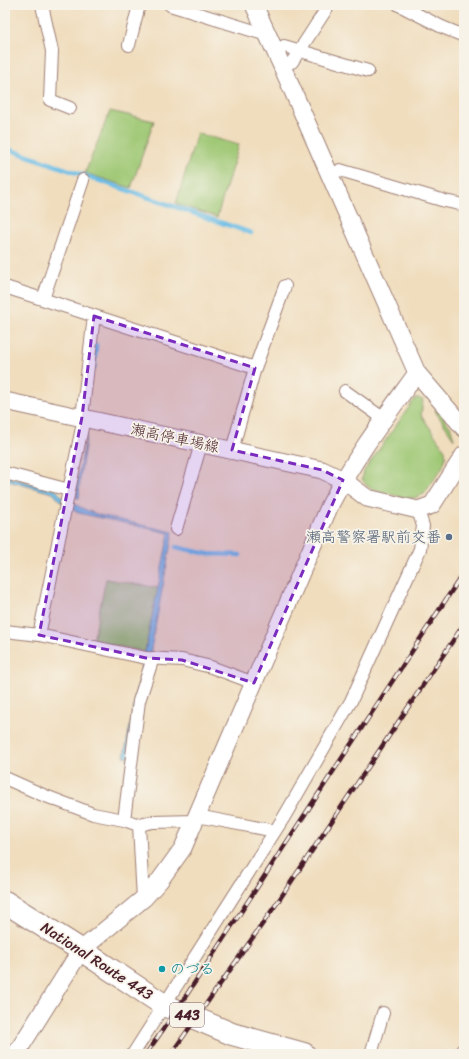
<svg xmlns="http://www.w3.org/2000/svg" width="469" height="1059" viewBox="0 0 469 1059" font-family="Sriracha,'Klee One',sans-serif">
	<rect width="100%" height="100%" fill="#f7f3e8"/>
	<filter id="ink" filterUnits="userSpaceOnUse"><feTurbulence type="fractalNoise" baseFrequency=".025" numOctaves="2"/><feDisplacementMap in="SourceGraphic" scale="8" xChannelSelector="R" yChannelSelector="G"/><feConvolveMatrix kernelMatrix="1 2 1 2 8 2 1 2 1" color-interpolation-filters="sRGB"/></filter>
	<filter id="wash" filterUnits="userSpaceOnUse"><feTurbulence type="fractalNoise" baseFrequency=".012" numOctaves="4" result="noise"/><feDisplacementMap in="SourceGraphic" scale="16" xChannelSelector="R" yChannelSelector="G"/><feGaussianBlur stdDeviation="0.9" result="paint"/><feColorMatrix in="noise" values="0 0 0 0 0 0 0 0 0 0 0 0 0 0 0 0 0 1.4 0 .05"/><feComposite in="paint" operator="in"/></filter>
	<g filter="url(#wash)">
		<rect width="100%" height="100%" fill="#f0ddbd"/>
		<path fill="#9fc874" stroke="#747450" d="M 110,111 L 154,121 L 131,188 L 85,173 Z
			M 197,133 L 239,145 L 217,217 L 176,204 Z
			M 418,398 L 423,400 L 421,415 L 445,450 L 446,457 L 442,468 L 424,494 L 414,498 L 405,498 L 373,490 L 366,485 L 362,479 L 364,471 L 414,400 Z
			M 436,410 L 438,410 L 451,428 L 454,439 L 435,411 Z
			M 106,579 L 158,588 L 145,652 L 93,641 Z"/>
		<path fill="#6abde6" stroke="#5a6e88" d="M 87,433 L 80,478 L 79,499 L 76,497 L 77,480 Z
			M 5,476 L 56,490 L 63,498 L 84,509 L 99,515 L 173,532 L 150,654 L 129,758 L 124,756 L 169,533 L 79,513 L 61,502 L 53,493 L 5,480 Z"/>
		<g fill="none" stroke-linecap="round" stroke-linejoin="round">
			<path stroke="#6abde6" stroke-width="4.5" d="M 5,148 L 251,233
				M 94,368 L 96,345
				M 176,547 L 208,554 L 240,555"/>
		</g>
	</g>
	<g filter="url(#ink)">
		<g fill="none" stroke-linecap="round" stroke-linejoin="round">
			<defs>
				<path id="street" d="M 42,5 L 52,51 L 50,100 L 70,108
					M 170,5 L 267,35
					M 399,5 L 442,27 L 464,36
					M 129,45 L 139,5
					M 284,46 L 368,71
					M 292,62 L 329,5
					M 340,170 L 445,201 L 464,205
					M 5,287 L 255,368
					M 43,299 L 83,180
					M 345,391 L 384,419
					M 82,417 L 94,316
					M 232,450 L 255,368 L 285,286
					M 5,473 L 69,490
					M 176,529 L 201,444
					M 5,631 L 39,635 L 146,658 L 182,660 L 211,667 L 254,683
					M 39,635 L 84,418
					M 5,778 L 43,795 L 93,814 L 124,820 L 139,825 L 153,822 L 195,821
					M 197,816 L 275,831
					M 124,820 L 139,701 L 153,658
					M 139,825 L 143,899
					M 133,1054 L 284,817 L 351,701 L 420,549 L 423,526 L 418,510
					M 371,1054 L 383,1013"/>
				<path id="secondary" d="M 254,5 L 281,64 L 417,373 L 464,428
					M 5,401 L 322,470 L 343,480 L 367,498 L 418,510 L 432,505 L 464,455
					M 16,1054 L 81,950 L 144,898 L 160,880 L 183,848 L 330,505 C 354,458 386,416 417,373
					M 463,1054 L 464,1052"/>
				<path id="highway" d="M 5,902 L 81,950 L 164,1005 L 232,1034 L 304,1054"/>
			</defs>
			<use href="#street" stroke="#9d7e74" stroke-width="14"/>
			<use href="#secondary" stroke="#9d7e74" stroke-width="19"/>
			<use href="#highway" stroke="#9d7e74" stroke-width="24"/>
			<use href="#street" stroke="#fff" stroke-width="12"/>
			<use href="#secondary" stroke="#fff" stroke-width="17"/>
			<use href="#highway" stroke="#fff" stroke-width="22"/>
			<defs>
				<path id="rail" d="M 146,1054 L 176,1011 L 464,572
					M 171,1054 L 275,906 L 464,624"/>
			</defs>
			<use href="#rail" stroke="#4a1f2b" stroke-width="4.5"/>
			<use href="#rail" stroke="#f7f3e8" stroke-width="3" stroke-dasharray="9" stroke-linecap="butt"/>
		</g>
	</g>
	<path fill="#7b2cbf" fill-opacity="0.2" stroke="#7b2cbf" stroke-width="3" stroke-dasharray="8 5" stroke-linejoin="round" d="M 94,316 L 255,368 L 232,450 L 322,470 L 343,480 L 254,683 L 182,660 L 146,658 L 39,635 L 82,417 Z"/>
	<circle fill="#5c6f8a" stroke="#f7f3e8" stroke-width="1.5" cx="449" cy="537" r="4"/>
	<circle fill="#0f9aa8" stroke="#f7f3e8" stroke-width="1.5" cx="162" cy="969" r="4"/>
	<g text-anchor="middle" stroke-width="3.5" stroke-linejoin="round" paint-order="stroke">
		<rect fill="#f7f3e8" stroke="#7e5f64" stroke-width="1" x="170" y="1003" width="34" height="24" rx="3"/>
		<g font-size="14" font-weight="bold" fill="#4a1f2b">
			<text x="187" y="1020">443</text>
		</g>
		<g font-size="15" fill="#4a1f2b" stroke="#f7f3e8">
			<text transform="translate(175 438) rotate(12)" y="5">瀬高停車場線</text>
			<text transform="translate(97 961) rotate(33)" y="5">National Route 443</text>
		</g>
		<g font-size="15" fill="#4e5e75" stroke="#f7f3e8" text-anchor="end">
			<text x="441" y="542">瀬高警察署駅前交番</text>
		</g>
		<g font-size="15" fill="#0d838f" stroke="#f7f3e8" text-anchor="start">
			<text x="170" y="974">のづる</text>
		</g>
	</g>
	<rect width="469" height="1059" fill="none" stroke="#f7f3e8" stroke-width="20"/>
</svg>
